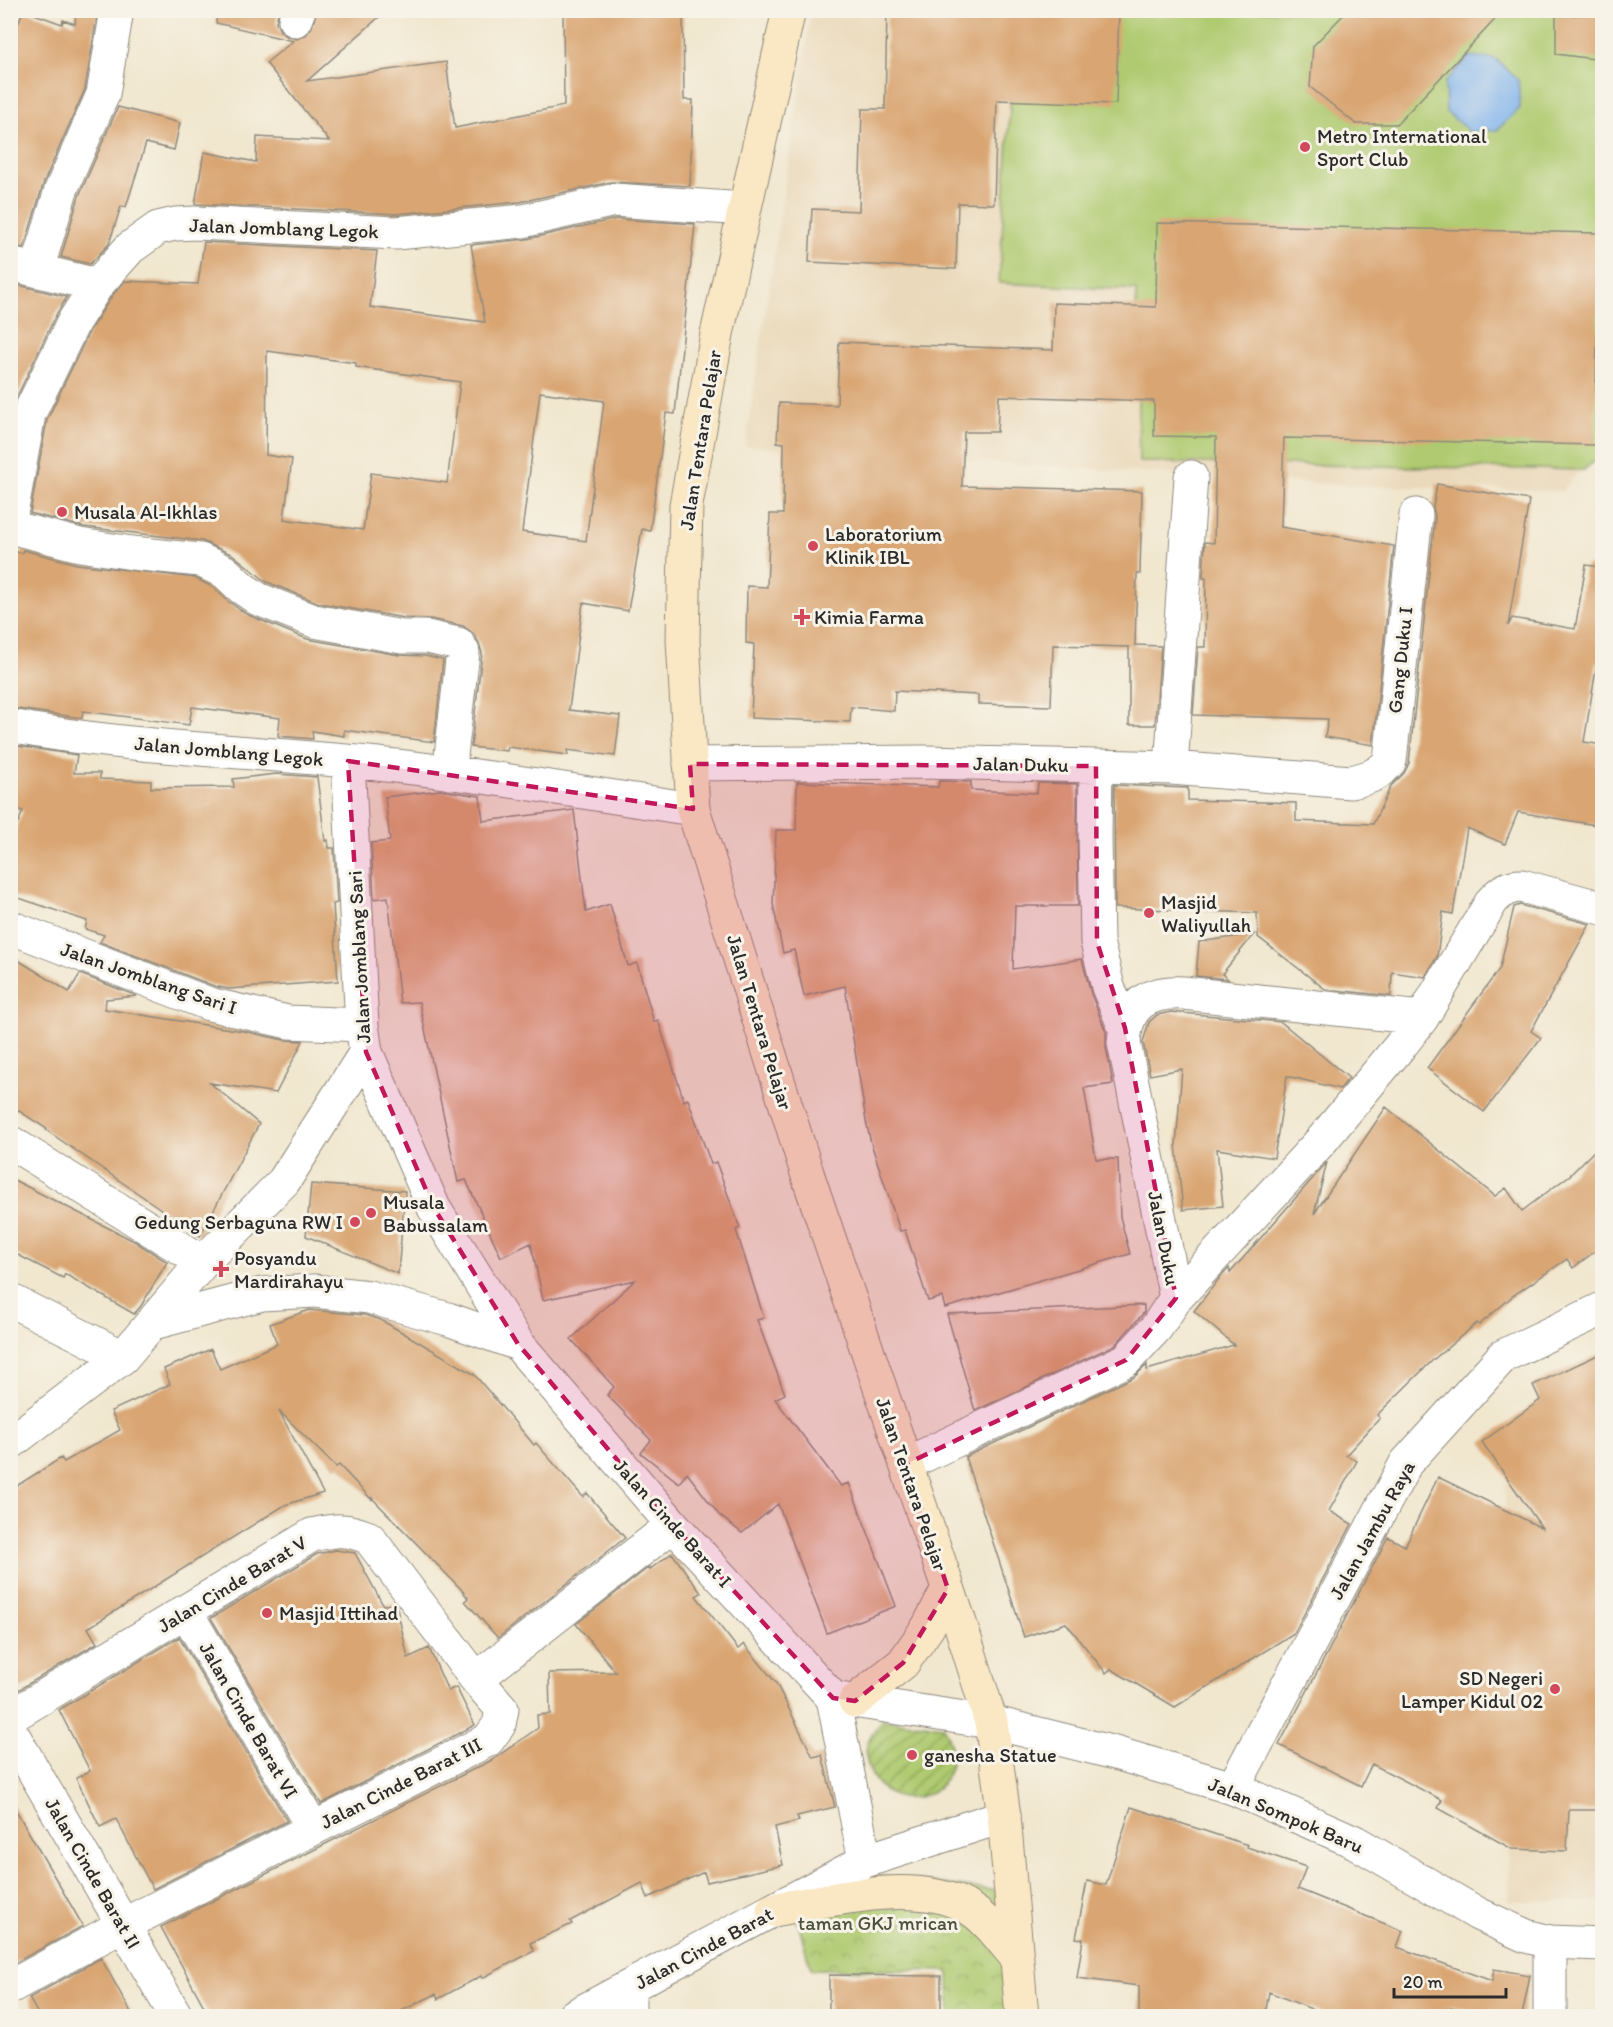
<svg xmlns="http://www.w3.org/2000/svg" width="1613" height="2027" viewBox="0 0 1613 2027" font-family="Itim,sans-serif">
	<defs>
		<pattern id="park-crowns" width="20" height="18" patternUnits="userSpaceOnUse" patternTransform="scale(1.5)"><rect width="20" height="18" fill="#afca70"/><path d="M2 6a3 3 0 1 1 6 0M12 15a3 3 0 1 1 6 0" fill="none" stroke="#8fa45c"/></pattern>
		<pattern id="garden-furrows" width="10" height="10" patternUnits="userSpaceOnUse" patternTransform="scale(1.5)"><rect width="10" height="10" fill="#afca70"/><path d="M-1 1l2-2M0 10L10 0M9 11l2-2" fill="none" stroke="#8fa45c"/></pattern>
	</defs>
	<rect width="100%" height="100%" fill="#f7f3e8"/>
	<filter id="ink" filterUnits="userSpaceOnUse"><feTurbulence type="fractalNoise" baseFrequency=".0167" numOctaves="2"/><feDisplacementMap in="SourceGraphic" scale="12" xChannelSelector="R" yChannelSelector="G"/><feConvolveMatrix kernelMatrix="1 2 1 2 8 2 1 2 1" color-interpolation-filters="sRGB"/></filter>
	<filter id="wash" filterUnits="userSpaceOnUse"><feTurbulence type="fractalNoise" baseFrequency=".008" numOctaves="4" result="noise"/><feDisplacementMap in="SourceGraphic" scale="24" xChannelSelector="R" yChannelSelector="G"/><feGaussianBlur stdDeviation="1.35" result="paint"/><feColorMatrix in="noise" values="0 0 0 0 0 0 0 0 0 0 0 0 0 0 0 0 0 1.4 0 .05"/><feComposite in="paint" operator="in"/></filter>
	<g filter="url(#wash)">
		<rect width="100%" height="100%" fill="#f1e7cf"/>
		<path fill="#ead9ba" d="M 811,11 L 1602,11 L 1602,446 L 1562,491 L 1339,485 L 745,446 Z
			M 1602,1482 L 1602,1901 L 1509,1902 L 1505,1483 Z"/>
		<path fill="url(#park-crowns)" stroke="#6d7a4e" stroke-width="1.5" d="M 862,1874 L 1006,1892 L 1011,2016 L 950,2016 L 949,1971 L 811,1969 L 795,1912 Z"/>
		<path fill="url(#garden-furrows)" stroke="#6d7a4e" stroke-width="1.5" d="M 883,1720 L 943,1726 C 980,1793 887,1828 868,1765 C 862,1747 871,1732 883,1720 Z"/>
		<path fill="#afca70" stroke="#6d7a4e" stroke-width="1.5" d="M 1016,11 L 1602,11 L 1602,454 L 1584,470 L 1139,462 L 1136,290 L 999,283 Z"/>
		<path fill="#80b3ed" stroke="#566f8c" stroke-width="1.5" d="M 1470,56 L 1496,59 L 1518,80 L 1520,108 L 1497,130 L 1470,132 L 1446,112 L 1445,82 Z"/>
		<g id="blocks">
			<path fill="#d9a572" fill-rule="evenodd" d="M 23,10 L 62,24 L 63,20 L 75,24 L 76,10 L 98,10 L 85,89 L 44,182 L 24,248 L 10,246 L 10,48 Z
				M 217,10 L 279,10 L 276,22 L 280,31 L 288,37 L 297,39 L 306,35 L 312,27 L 317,10 L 387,10 L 307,81 L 446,62 L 455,128 L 564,106 L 563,10 L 683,10 L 684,100 L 693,100 L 690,186 L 611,182 L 520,202 L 396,214 L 195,204 L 204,152 L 256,162 L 257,137 L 329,141 L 266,63 L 293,41 L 216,23 Z
				M 887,10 L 1023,13 L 1023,10 L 1119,10 L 1116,104 L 997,100 L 994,204 L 958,203 L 956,269 L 809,262 L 812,209 L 859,211 L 862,109 L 885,109 Z
				M 1348,10 L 1504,10 L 1397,124 L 1356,124 L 1310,87 L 1313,46 Z
				M 1602,14 L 1602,60 L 1556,54 L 1556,16 Z
				M 118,107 L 180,123 L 174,150 L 146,143 L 126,207 L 121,206 L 109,244 L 90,264 L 61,257 L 79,196 Z
				M 616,219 L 695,224 L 675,414 L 666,413 L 650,531 L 642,529 L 628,611 L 583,603 L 569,710 L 620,716 L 615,756 L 567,750 L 568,755 L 508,747 L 507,751 L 471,747 L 482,653 L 479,643 L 474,634 L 463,626 L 431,619 L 404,618 L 319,603 L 267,582 L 233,555 L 202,541 L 84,527 L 30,513 L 47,420 L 90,330 L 112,296 L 125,281 L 198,284 L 204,242 L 377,251 L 370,307 L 485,322 L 471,245 L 527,239 ZM 267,351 L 356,363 L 356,367 L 460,382 L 447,483 L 371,473 L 363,530 L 284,519 L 292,459 L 266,455 ZM 540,392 L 604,401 L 586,541 L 522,532 Z
				M 1157,223 L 1599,233 L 1595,445 L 1284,438 L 1281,527 L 1394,546 L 1373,745 L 1325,737 L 1328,719 L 1193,715 L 1198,647 L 1205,647 L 1206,578 L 1203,578 L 1205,542 L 1214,543 L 1216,437 L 1154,436 L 1154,401 L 999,396 L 997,432 L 964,432 L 962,486 L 1142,491 L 1140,574 L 1137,574 L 1135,645 L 1161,646 L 1155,725 L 1129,725 L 1129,647 L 1053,645 L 1051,706 L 978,704 L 978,695 L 895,691 L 894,711 L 851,707 L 850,722 L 751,718 L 754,644 L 746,643 L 747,586 L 767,587 L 770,514 L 783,514 L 784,443 L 777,442 L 779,403 L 837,405 L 839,342 L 1053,350 L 1054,303 L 1156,307 Z
				M 10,283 L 67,297 L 57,313 L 10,411 Z
				M 1437,484 L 1529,500 L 1508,626 L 1512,618 L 1575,629 L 1586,565 L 1602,567 L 1602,645 L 1600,664 L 1597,663 L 1584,742 L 1602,745 L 1602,826 L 1518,812 L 1505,844 L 1467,828 L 1453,914 L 1443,912 L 1437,957 L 1425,977 L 1392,972 L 1391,996 L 1325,989 L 1258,937 L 1257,913 L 1115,908 L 1114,785 L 1188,788 L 1188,800 L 1296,803 L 1296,821 L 1373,824 L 1391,786 L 1404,773 L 1409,763 L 1435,517 L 1433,507 Z
				M 23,550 L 77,564 L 195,578 L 214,588 L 229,602 L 248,615 L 307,639 L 399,655 L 425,656 L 443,660 L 434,742 L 344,730 L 344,736 L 312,731 L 313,739 L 278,736 L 280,718 L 192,707 L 189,725 L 83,711 L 82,718 L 10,708 L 10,551 L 22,553 Z
				M 10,745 L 77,755 L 74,773 L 100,773 L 100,779 L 151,781 L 151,788 L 234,787 L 233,779 L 276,774 L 317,777 L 325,841 L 328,840 L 329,848 L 334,848 L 337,903 L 333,904 L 338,981 L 229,989 L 214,986 L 100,942 L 104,935 L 85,929 L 87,921 L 10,895 L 10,842 L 23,811 L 10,808 Z
				M 939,781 L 971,782 L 971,790 L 1037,793 L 1038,783 L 1077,784 L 1078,906 L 1015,906 L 1013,969 L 1082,959 L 1091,994 L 1106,1032 L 1106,1047 L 1113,1084 L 1084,1088 L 1096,1159 L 1118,1159 L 1120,1217 L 1130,1254 L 945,1308 L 942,1297 L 928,1301 L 905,1230 L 900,1231 L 871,1143 L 866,1121 L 845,986 L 804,996 L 794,950 L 783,953 L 773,904 L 776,830 L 796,830 L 797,782 L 938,787 Z
				M 440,790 L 480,796 L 483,821 L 574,810 L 586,912 L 610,904 L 628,966 L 637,963 L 654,1022 L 658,1020 L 684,1101 L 688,1099 L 711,1164 L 716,1162 L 740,1228 L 736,1230 L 764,1318 L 757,1320 L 785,1394 L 775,1399 L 841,1486 L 849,1483 L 896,1606 L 827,1633 L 778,1504 L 742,1533 L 719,1515 L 687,1473 L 679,1483 L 641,1453 L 651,1440 L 607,1395 L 614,1387 L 571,1339 L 635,1280 L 543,1300 L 531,1243 L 501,1257 L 466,1180 L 458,1182 L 419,1002 L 400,1003 L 388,897 L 374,899 L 371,843 L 390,841 L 385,797 Z
				M 1520,905 L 1590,924 L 1531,1031 L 1541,1038 L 1484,1112 L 1427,1068 L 1500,968 L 1514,907 Z
				M 1254,934 L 1222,974 L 1228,979 L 1196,976 L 1199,942 Z
				M 10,955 L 69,992 L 80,974 L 137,996 L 106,999 L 105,1009 L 243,1031 L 284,1040 L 303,1041 L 276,1093 L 210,1083 L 259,1124 L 200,1236 L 46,1130 L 47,1129 L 10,1105 Z
				M 1171,1012 L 1281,1022 L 1349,1078 L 1340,1089 L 1287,1076 L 1274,1158 L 1217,1149 L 1223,1206 L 1183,1210 L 1176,1145 L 1182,1069 L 1150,1075 L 1143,1042 L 1149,1022 L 1157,1015 Z
				M 1386,1107 L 1495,1196 L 1506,1188 L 1522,1211 L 1570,1175 L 1602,1143 L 1602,1246 L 1573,1268 L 1567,1259 L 1514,1295 L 1479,1325 L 1477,1323 L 1433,1360 L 1377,1415 L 1380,1418 L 1346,1455 L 1357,1461 L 1329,1511 L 1352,1524 L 1294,1633 L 1175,1707 L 1111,1669 L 1106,1673 L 1066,1623 L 1024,1637 L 965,1457 L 1134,1377 L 1147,1365 L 1147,1370 L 1234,1345 L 1194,1311 L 1218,1280 L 1229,1268 L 1230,1273 L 1327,1162 L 1314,1214 Z
				M 10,1178 L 136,1242 L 167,1262 L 141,1306 L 134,1314 L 65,1274 L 63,1278 L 10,1251 Z
				M 311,1184 L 405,1191 L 398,1274 L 306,1236 Z
				M 1144,1305 L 1144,1312 L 1141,1316 L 1115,1345 L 975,1411 L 947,1314 Z
				M 309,1310 L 365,1315 L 381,1320 L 474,1374 L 534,1445 L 536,1443 L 583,1497 L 587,1493 L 625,1538 L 498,1638 L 465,1601 L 468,1598 L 460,1588 L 371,1497 L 372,1500 L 339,1465 L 336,1467 L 279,1411 L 323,1493 L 285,1505 L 88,1628 L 97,1643 L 10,1695 L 10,1490 L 61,1458 L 64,1462 L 120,1430 L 111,1411 L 170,1384 L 164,1369 L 211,1349 L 220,1369 L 277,1344 L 270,1324 Z
				M 1602,1353 L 1602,1810 L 1569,1810 L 1567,1851 L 1512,1849 L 1438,1808 L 1442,1800 L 1372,1764 L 1361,1786 L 1279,1745 L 1388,1537 L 1405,1546 L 1438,1477 L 1542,1528 L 1482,1442 L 1540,1400 L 1533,1385 Z
				M 336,1550 L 355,1553 L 383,1605 L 396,1604 L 408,1658 L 429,1648 L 448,1691 L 456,1687 L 475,1725 L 321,1804 L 211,1618 L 317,1554 Z
				M 672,1553 L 701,1593 L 696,1596 L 738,1649 L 744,1644 L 776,1683 L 813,1757 L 822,1755 L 835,1807 L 797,1816 L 799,1821 L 775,1827 L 783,1865 L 707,1882 L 704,1872 L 648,1898 L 642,1883 L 570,1921 L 572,1924 L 530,1943 L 534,1951 L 482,1978 L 481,1976 L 438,1999 L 436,1994 L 391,2016 L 209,2016 L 161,1927 L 492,1760 L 538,1728 L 537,1715 L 550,1714 L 549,1673 L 616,1672 L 576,1624 L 649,1567 L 650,1569 Z
				M 179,1637 L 287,1821 L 153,1889 L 116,1819 L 100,1827 L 76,1778 L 90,1771 L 59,1710 Z
				M 10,1800 L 83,1926 L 11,1965 L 10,1965 Z
				M 1131,1807 L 1248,1845 L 1247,1847 L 1306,1867 L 1298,1889 L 1403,1931 L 1397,1947 L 1492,1981 L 1494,1969 L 1530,1975 L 1522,2016 L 1506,2016 L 1450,2007 L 1447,2016 L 1329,2016 L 1269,1992 L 1265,2016 L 1139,2016 L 1139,1986 L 1077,1978 L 1083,1939 L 1076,1938 L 1087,1881 L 1106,1885 Z
				M 101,1958 L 133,2016 L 39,2016 L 29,1998 Z
				M 829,1975 L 941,1976 L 941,2016 L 829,2016 Z"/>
		</g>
	</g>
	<g filter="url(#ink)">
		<use href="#blocks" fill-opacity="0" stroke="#8e897d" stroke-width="1.5"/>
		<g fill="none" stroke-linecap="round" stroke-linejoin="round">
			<defs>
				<path id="minor" d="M 295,20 L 299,10
					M 10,264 L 97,285
					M 37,270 L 61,190 L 103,94 L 117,10
					M 10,520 L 29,414 L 74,321 L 97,285 L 130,248 L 158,228 L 175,224 L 196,223 L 396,233 L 523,221 L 615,200 L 744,209
					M 10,527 L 80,545 L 132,553 L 200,560 L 225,572 L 242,588 L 258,599 L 314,621 L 402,637 L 427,637 L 458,644 L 463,652 L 449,773
					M 10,726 C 121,747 234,750 346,761 C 462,771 578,792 693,809
					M 690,764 L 925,762 L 1096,766 L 1171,768 L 1351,782 C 1368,778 1379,775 1390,761 L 1416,515
					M 1096,766 L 1095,836 L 1097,942 L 1108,987 L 1125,1028
					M 1171,768 L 1191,477
					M 10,927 L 209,1004 L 288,1022 L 362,1025
					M 366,1052 L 434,1208 L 518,1344 L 673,1525 L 833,1698
					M 10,1142 L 203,1262
					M 1176,1298 L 1124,1043 C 1126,1006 1146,991 1183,993 L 1422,1018
					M 10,1300 L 123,1357
					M 153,1323 L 262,1294 L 314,1291 L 369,1297 L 448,1319 L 518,1344
					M 10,1443 L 123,1357 L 203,1262 L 284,1181 L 366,1052 L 362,1025 L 348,761
					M 906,1464 L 1126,1360 L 1156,1328 L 1176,1298 L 1322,1140 L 1401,1045 L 1422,1018 L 1492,901 C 1501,891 1508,886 1522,886 L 1602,908
					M 186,1612 L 313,1828
					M 10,1717 L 312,1535 C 336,1530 346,1528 369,1538 L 476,1679
					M 10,1730 L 176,2016
					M 1233,1788 L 1406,1463 L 1503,1356 L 1602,1309
					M 1550,1942 L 1550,2016
					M 10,1987 L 123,1925 L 488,1740 L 499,1725 L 502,1709 L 476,1679 L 673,1525
					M 629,1988 L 629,2016"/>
				<path id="tertiary" d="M 865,1861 L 833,1698 L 991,1722 L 1115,1753 L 1233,1788 L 1355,1842 L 1478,1914 L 1526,1936 L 1550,1942 L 1602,1944
					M 574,2016 L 865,1861 L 1004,1816"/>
				<path id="secondary" d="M 789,10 L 717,334 L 686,505 L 683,640 L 693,809 L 808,1176 L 960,1623 L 991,1722 L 1004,1816 L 1022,2016
					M 855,1701 L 903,1663 L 928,1627 L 948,1589
					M 773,1910 C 827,1901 915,1878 965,1906 C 986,1917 1001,1940 1017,1958"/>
			</defs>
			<use href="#minor" stroke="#8e897d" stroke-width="35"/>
			<use href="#tertiary" stroke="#8e897d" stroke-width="35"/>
			<use href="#secondary" stroke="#8e897d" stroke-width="35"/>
			<use href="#minor" stroke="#fff" stroke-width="33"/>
			<use href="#tertiary" stroke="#fff" stroke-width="33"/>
			<use href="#secondary" stroke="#fae7c3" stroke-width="33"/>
		</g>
	</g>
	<path fill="#c2185b" fill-opacity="0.2" stroke="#c2185b" stroke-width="4.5" stroke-dasharray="12 8" stroke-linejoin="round" d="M 348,761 L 693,809 L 690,764 L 1096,766 L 1097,942 L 1125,1028 L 1176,1298 L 1126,1360 L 906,1464 L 948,1589 L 903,1663 L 855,1701 L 833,1698 L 673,1525 L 518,1344 L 434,1208 L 366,1052 Z"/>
	<g fill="#d1495b" stroke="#f7f3e8" stroke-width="2">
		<circle cx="1305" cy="147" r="6"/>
		<circle cx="62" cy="512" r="6"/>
		<circle cx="813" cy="546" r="6"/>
		<path d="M799 608h6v6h6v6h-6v6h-6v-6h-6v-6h6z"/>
		<circle cx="1149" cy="913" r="6"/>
		<circle cx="371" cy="1213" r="6"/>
		<circle cx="355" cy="1222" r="6"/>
		<path d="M218 1260h6v6h6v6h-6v6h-6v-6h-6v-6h6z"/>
		<circle cx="267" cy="1613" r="6"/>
		<circle cx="1555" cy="1689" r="6"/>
		<circle cx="912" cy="1755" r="6"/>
	</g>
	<g text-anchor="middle" stroke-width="6" stroke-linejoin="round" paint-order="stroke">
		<g font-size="20" fill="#2b2b2b" stroke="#f7f3e8" text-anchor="start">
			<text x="1317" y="143">Metro International<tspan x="1317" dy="23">Sport Club</tspan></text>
			<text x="74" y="519">Musala Al-Ikhlas</text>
			<text x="825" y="541">Laboratorium<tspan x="825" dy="23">Klinik IBL</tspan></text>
			<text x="814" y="624">Kimia Farma</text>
			<text x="1161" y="909">Masjid<tspan x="1161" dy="23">Waliyullah</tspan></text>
			<text x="383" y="1209">Musala<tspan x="383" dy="23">Babussalam</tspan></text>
			<text x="343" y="1229" text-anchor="end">Gedung Serbaguna RW I</text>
			<text x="234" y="1265">Posyandu<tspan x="234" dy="23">Mardirahayu</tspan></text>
			<text x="279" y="1620">Masjid Ittihad</text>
			<text x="1543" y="1685" text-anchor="end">SD Negeri<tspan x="1543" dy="23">Lamper Kidul 02</tspan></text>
			<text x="924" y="1762">ganesha Statue</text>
		</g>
		<g font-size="20" fill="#2b2b2b" stroke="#f7f3e8">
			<text transform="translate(284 228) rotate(2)" y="7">Jalan Jomblang Legok</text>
			<text transform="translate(700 440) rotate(-81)" y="7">Jalan Tentara Pelajar</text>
			<text transform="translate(1400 660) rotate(-84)" y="7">Gang Duku I</text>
			<text transform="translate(229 751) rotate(5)" y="7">Jalan Jomblang Legok</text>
			<text transform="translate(1021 764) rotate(1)" y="7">Jalan Duku</text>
			<text transform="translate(359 957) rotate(-93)" y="7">Jalan Jomblang Sari</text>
			<text transform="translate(149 978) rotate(19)" y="7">Jalan Jomblang Sari I</text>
			<text transform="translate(760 1022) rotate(73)" y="7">Jalan Tentara Pelajar</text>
			<text transform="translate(1164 1238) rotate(79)" y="7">Jalan Duku</text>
			<text transform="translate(912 1484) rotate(71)" y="7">Jalan Tentara Pelajar</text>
			<text transform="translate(673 1523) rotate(48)" y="7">Jalan Cinde Barat I</text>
			<text transform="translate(1372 1530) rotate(-61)" y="7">Jalan Jambu Raya</text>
			<text transform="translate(232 1584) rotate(-31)" y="7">Jalan Cinde Barat V</text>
			<text transform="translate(249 1720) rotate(60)" y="7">Jalan Cinde Barat VI</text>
			<text transform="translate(401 1783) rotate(-27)" y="7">Jalan Cinde Barat III</text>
			<text transform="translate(1286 1815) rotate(23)" y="7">Jalan Sompok Baru</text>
			<text transform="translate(93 1873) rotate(60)" y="7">Jalan Cinde Barat II</text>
			<text transform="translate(704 1948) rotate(-28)" y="7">Jalan Cinde Barat</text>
		</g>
		<g font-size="20" fill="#4c533c" stroke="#f7f3e8">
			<text x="878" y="1930">taman GKJ mrican</text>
		</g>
	</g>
	<rect width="1613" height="2027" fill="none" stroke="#f7f3e8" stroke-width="36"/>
	<path d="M1394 1988v9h112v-9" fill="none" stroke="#2b2b2b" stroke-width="3"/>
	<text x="1403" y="1988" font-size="18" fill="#2b2b2b" stroke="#f7f3e8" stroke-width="4.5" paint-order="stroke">20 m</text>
</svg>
